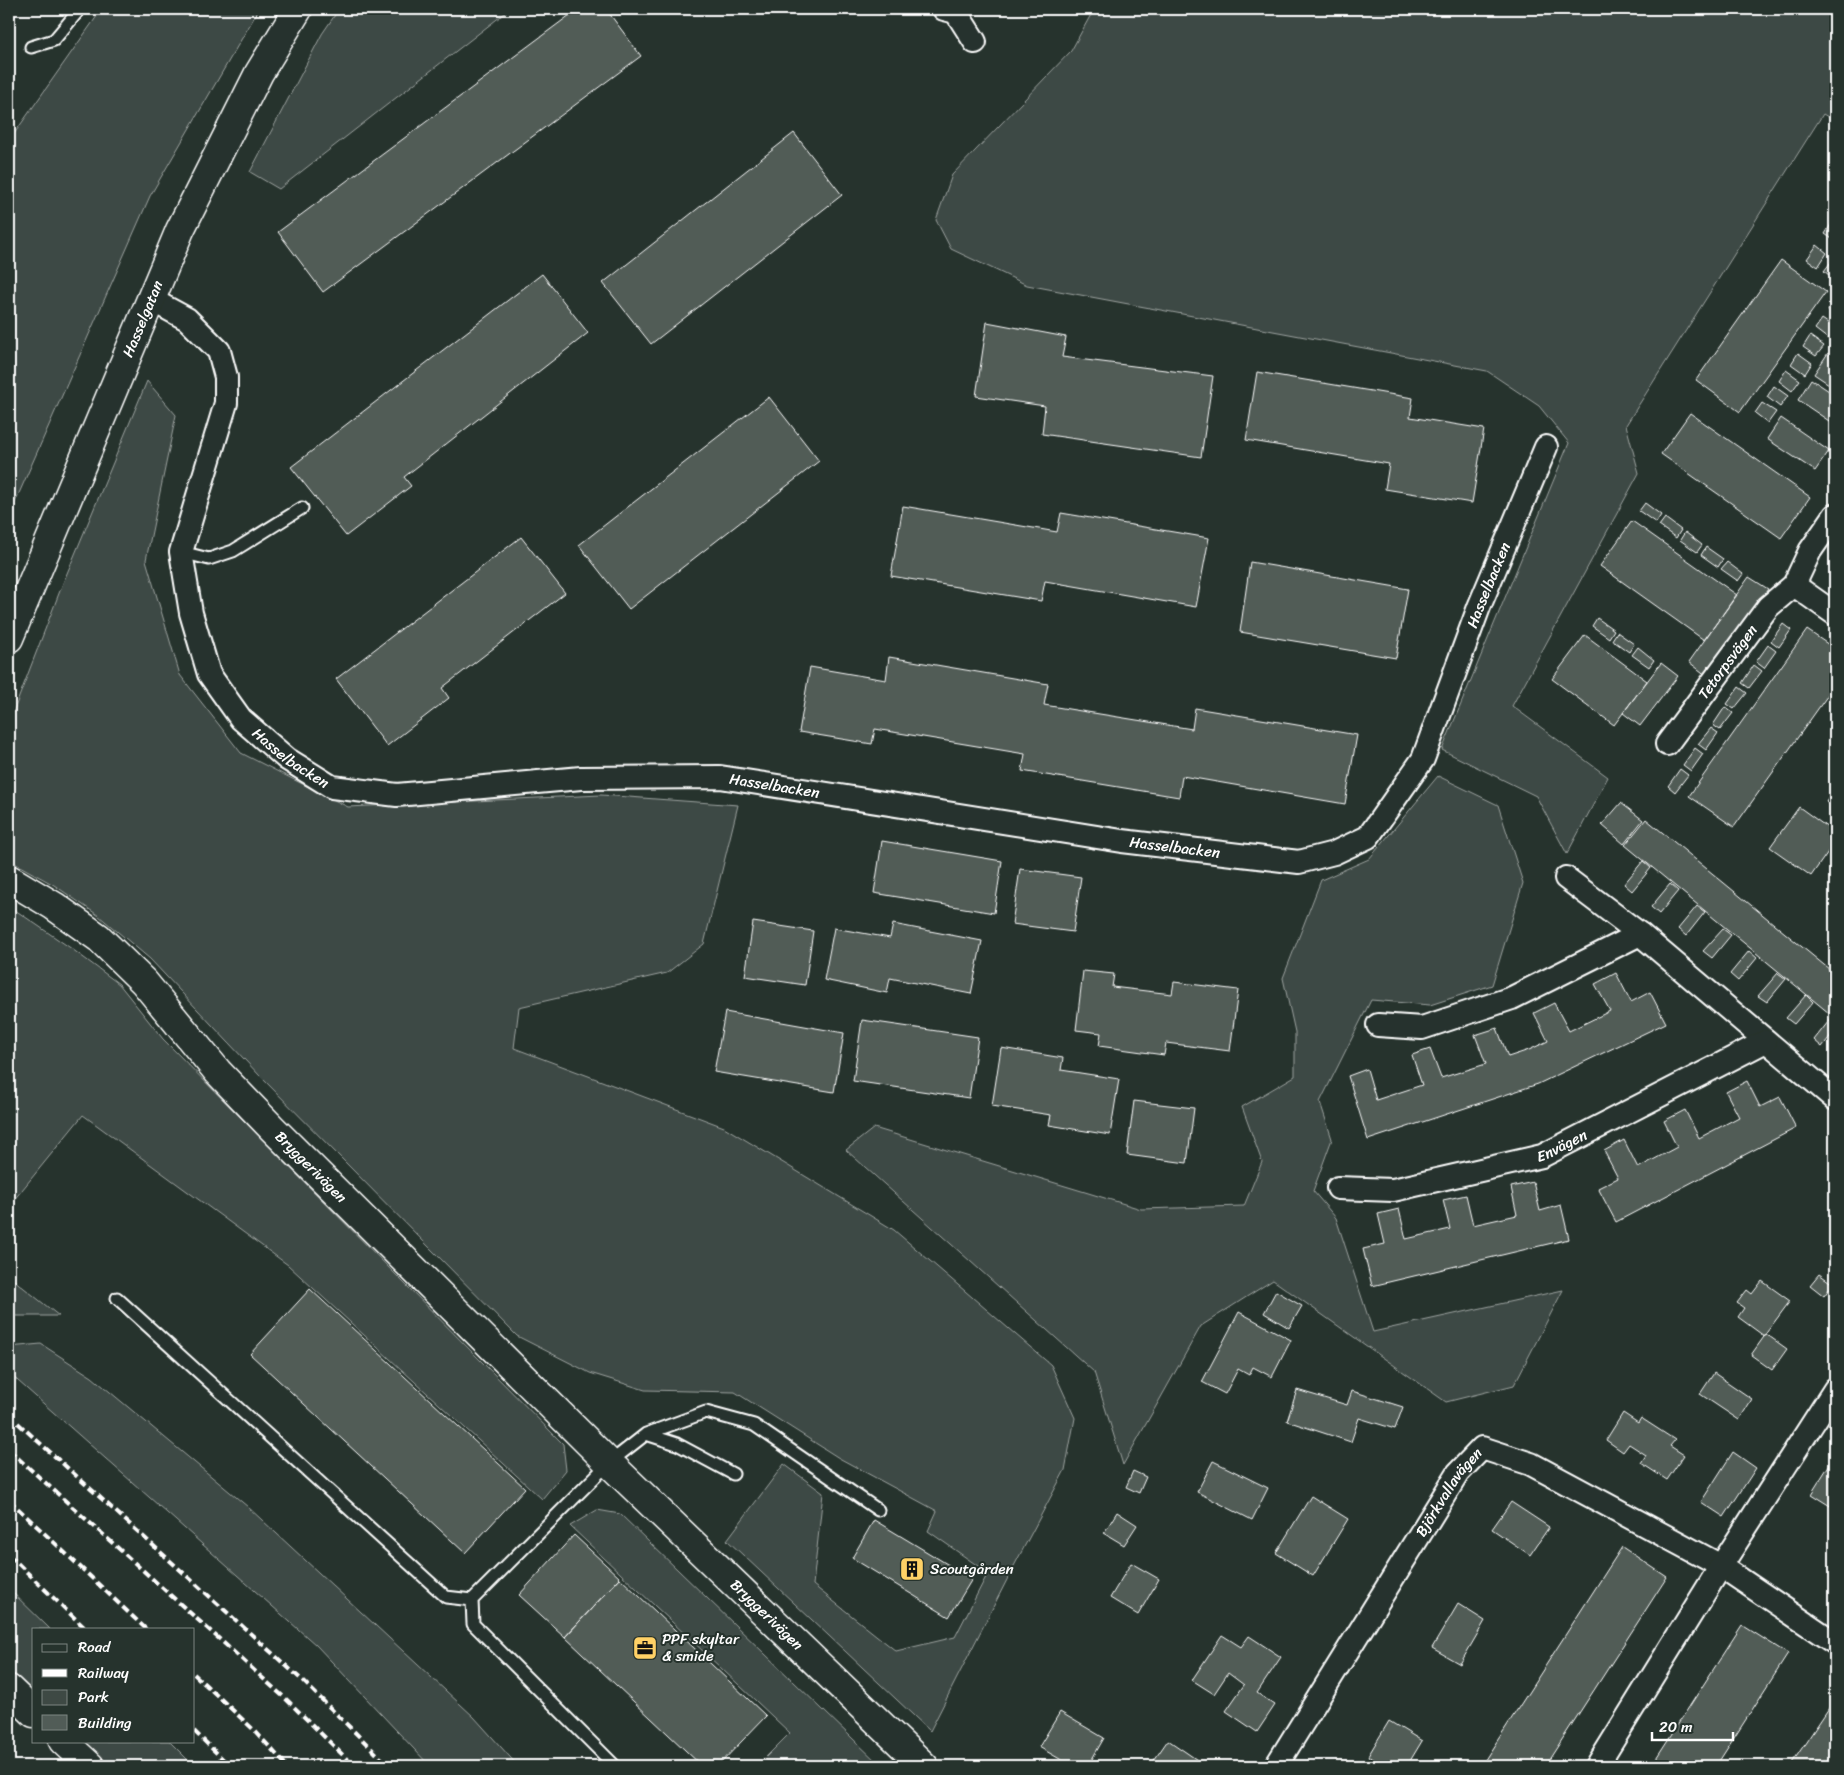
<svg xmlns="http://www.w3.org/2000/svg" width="1844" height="1775" viewBox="0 0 1844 1775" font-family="Sriracha,sans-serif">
	<rect width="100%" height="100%" fill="#26332d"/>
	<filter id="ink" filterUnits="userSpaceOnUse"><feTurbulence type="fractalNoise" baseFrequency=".02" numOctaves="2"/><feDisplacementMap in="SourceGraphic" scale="10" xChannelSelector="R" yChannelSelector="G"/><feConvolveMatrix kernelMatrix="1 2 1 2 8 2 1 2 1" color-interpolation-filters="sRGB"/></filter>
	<g filter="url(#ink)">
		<path fill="#3e4944" stroke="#9ea4a2" d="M 102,9 L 259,9 L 150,196 L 9,516 L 9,141 Z
			M 339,9 L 510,9 L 279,189 L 250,172 L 322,34 Z
			M 1094,9 L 1835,9 L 1835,121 L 1823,114 L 1626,425 L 1639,473 L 1512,706 L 1608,777 L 1567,854 L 1536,796 L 1442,750 L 1569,443 L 1539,406 L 1487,371 L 1027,285 L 951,249 L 936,220 L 952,175 L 1071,51 Z
			M 147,381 L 176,415 L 146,560 L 180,675 L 241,753 L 348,807 L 601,795 L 738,805 L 704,944 L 667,973 L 519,1007 L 514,1048 L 724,1127 L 894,1230 L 1051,1365 L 1075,1418 L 1065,1470 L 1014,1566 L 930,1731 L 727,1540 L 784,1464 L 823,1493 L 813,1585 L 896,1651 L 955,1637 L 988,1573 L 928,1531 L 937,1511 L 839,1458 L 735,1392 L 645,1390 L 590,1373 L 517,1336 L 260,1076 L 150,959 L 99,916 L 54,885 L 9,860 L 9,723 L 63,583 Z
			M 1438,776 L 1498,805 L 1523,883 L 1492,985 L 1430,1005 L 1371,1000 L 1320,1102 L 1332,1139 L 1313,1191 L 1336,1218 L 1373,1332 L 1563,1290 L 1514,1385 L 1446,1402 L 1273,1280 L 1201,1326 L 1123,1465 L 1094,1372 L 846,1150 L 874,1128 L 1141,1209 L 1244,1206 L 1262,1162 L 1242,1107 L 1295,1076 L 1295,1032 L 1283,978 L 1321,880 L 1369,859 Z
			M 9,909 L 15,910 L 72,949 L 119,984 L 163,1039 L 563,1444 L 566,1470 L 542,1499 L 288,1265 L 83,1115 L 9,1206 Z
			M 9,1276 L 59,1316 L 9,1316 Z
			M 41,1344 L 92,1377 L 248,1507 L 474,1717 L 518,1766 L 430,1766 L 316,1645 L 9,1373 L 9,1347 Z
			M 597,1510 L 620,1514 L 881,1766 L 757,1766 L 790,1733 L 570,1526 Z
			M 9,1589 L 50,1629 L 34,1629 L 34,1693 L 9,1669 Z
			M 84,1741 L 169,1741 L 194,1766 L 110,1766 Z"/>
		<path fill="#515c57" stroke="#fff" d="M 578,9 L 606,9 L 641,56 L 323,292 L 278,232 Z
			M 794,133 L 842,195 L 651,344 L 603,283 Z
			M 1835,218 L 1835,241 L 1825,234 Z
			M 1817,245 L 1827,253 L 1818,267 L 1807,259 Z
			M 1834,258 L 1835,259 L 1834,279 L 1824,271 Z
			M 1781,260 L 1826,292 L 1740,412 L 1696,380 Z
			M 542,274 L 588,333 L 404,477 L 411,486 L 346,536 L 291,467 Z
			M 1835,300 L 1835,316 L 1828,311 Z
			M 1822,319 L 1835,328 L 1828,339 L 1815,329 Z
			M 987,322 L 1066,337 L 1062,357 L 1213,376 L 1201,457 L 1042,434 L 1045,406 L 976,396 Z
			M 1810,336 L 1824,346 L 1816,356 L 1803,347 Z
			M 1798,353 L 1812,363 L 1805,374 L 1791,364 Z
			M 1828,353 L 1835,358 L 1835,388 L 1814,374 Z
			M 1786,370 L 1800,380 L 1792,391 L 1779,381 Z
			M 1257,372 L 1413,398 L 1410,417 L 1484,429 L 1472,503 L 1385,489 L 1389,464 L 1246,440 Z
			M 1811,379 L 1835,395 L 1835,425 L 1798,400 Z
			M 1774,386 L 1788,396 L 1780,407 L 1767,397 Z
			M 769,397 L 819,461 L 629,609 L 579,545 Z
			M 1762,403 L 1776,412 L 1768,423 L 1755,413 Z
			M 1690,413 L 1810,497 L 1781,538 L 1661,454 Z
			M 1781,418 L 1829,451 L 1815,471 L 1767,439 Z
			M 1645,503 L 1661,515 L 1656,523 L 1639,511 Z
			M 903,506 L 1057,532 L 1061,513 L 1209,538 L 1196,607 L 1045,581 L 1041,601 L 891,576 Z
			M 1665,518 L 1681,530 L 1676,538 L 1659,526 Z
			M 1632,521 L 1737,595 L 1704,640 L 1600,566 Z
			M 1685,532 L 1702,545 L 1697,552 L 1680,540 Z
			M 521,537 L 565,593 L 442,688 L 449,698 L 387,746 L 336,679 Z
			M 1706,547 L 1723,559 L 1718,567 L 1701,555 Z
			M 1250,562 L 1408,589 L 1396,658 L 1240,632 Z
			M 1727,562 L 1743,574 L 1738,581 L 1721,569 Z
			M 1749,577 L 1768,589 L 1707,676 L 1689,662 Z
			M 1597,618 L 1614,630 L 1609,638 L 1592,626 Z
			M 1783,624 L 1791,630 L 1779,647 L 1771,641 Z
			M 1807,630 L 1835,649 L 1835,685 L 1734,827 L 1689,796 Z
			M 1617,632 L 1634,644 L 1629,652 L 1612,640 Z
			M 1585,635 L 1647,681 L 1614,725 L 1552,679 Z
			M 1768,645 L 1776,651 L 1764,668 L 1756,662 Z
			M 1638,647 L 1654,660 L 1649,667 L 1632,655 Z
			M 889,657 L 1048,684 L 1044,705 L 1192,729 L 1195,708 L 1357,735 L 1345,804 L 1182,776 L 1179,797 L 1022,771 L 1025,754 L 875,729 L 872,744 L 799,732 L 810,667 L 886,680 Z
			M 1661,663 L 1678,676 L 1640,726 L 1623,713 Z
			M 1754,665 L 1762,671 L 1749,688 L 1742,683 Z
			M 1739,687 L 1747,693 L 1734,709 L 1727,704 Z
			M 1725,707 L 1733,713 L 1720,730 L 1713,725 Z
			M 1711,728 L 1718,733 L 1706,750 L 1698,744 Z
			M 1695,748 L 1703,754 L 1691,771 L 1683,765 Z
			M 1680,769 L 1688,775 L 1675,792 L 1668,786 Z
			M 1835,788 L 1835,808 L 1826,802 Z
			M 1621,803 L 1643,820 L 1624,844 L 1602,825 Z
			M 1799,807 L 1835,833 L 1835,842 L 1811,876 L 1770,847 Z
			M 1646,819 L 1835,974 L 1835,1018 L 1625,845 Z
			M 882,841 L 1002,861 L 994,913 L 874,893 Z
			M 1643,861 L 1651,868 L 1632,891 L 1624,884 Z
			M 1020,869 L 1081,877 L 1073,932 L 1012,924 Z
			M 1670,884 L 1678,891 L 1659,914 L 1651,907 Z
			M 1697,906 L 1705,912 L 1686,936 L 1678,929 Z
			M 753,922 L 813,931 L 805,985 L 745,976 Z
			M 893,924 L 982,941 L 971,994 L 890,978 L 887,993 L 824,980 L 834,928 L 890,938 Z
			M 1723,929 L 1731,935 L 1712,958 L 1703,951 Z
			M 1749,951 L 1757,958 L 1738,981 L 1730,974 Z
			M 1083,971 L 1114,974 L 1112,987 L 1172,994 L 1174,982 L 1238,990 L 1230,1051 L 1166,1043 L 1164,1055 L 1099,1046 L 1101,1033 L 1076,1030 Z
			M 1616,973 L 1631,1002 L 1650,992 L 1666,1023 L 1538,1084 L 1368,1140 L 1348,1076 L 1367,1069 L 1376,1100 L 1422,1085 L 1412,1055 L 1430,1049 L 1441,1078 L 1486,1064 L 1475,1035 L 1497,1028 L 1508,1057 L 1529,1050 L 1548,1041 L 1534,1013 L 1554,1003 L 1569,1031 L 1610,1011 L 1595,984 Z
			M 1778,973 L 1786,979 L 1767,1002 L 1758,996 Z
			M 1806,995 L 1813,1002 L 1794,1024 L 1786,1018 Z
			M 725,1012 L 844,1033 L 834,1092 L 714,1072 Z
			M 1832,1017 L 1835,1020 L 1835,1030 L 1822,1047 L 1814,1040 Z
			M 862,1020 L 978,1037 L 969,1098 L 853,1081 Z
			M 1001,1048 L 1063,1058 L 1061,1070 L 1119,1079 L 1110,1135 L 1049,1125 L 1051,1115 L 992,1106 Z
			M 1747,1081 L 1760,1107 L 1780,1097 L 1796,1128 L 1616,1222 L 1598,1188 L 1618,1178 L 1604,1151 L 1624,1140 L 1638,1168 L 1677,1147 L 1664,1121 L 1685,1110 L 1699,1138 L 1739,1117 L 1726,1092 Z
			M 1134,1101 L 1194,1108 L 1187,1163 L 1127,1155 Z
			M 1533,1182 L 1540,1211 L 1561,1205 L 1569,1239 L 1372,1286 L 1363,1249 L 1385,1244 L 1378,1214 L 1399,1209 L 1406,1239 L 1450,1229 L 1443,1200 L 1466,1195 L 1473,1225 L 1517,1215 L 1511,1187 Z
			M 1819,1274 L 1833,1284 L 1824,1296 L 1810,1285 Z
			M 1762,1281 L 1790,1301 L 1764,1336 L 1738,1317 L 1744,1308 L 1737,1303 L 1747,1290 L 1752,1294 Z
			M 310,1289 L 525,1488 L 465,1553 L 250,1354 Z
			M 1276,1291 L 1302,1306 L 1289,1328 L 1264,1313 Z
			M 1239,1312 L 1291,1340 L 1272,1377 L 1253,1367 L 1249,1375 L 1238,1369 L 1225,1394 L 1202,1382 Z
			M 1766,1334 L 1787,1349 L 1772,1370 L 1751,1355 Z
			M 1714,1373 L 1752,1399 L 1739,1420 L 1700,1394 Z
			M 1297,1390 L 1347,1405 L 1352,1391 L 1403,1407 L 1395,1429 L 1359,1418 L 1351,1442 L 1287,1421 Z
			M 1623,1413 L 1638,1423 L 1641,1418 L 1675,1440 L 1670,1446 L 1684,1455 L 1667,1480 L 1641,1463 L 1646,1455 L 1629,1444 L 1623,1452 L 1606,1440 Z
			M 1733,1452 L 1756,1468 L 1724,1517 L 1701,1502 Z
			M 1833,1459 L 1835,1461 L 1835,1509 L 1811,1494 Z
			M 1213,1461 L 1268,1488 L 1252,1520 L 1197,1492 Z
			M 1133,1471 L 1146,1477 L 1139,1493 L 1126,1487 Z
			M 1311,1496 L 1348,1519 L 1313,1576 L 1276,1553 Z
			M 1511,1502 L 1549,1527 L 1530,1555 L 1492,1529 Z
			M 1117,1512 L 1137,1525 L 1124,1545 L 1104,1533 Z
			M 874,1520 L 972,1579 L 949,1617 L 852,1558 Z
			M 574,1535 L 620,1578 L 565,1637 L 519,1595 Z
			M 1622,1547 L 1667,1577 L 1545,1766 L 1481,1766 Z
			M 1131,1563 L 1159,1579 L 1138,1615 L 1110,1598 Z
			M 620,1578 L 766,1716 L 718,1766 L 702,1766 L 565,1637 Z
			M 1458,1604 L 1485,1621 L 1460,1664 L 1432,1648 Z
			M 1742,1625 L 1788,1654 L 1716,1766 L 1651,1766 Z
			M 1222,1635 L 1241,1647 L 1249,1636 L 1281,1657 L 1257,1693 L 1275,1705 L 1257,1732 L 1226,1711 L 1244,1685 L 1228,1673 L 1214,1694 L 1192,1680 Z
			M 1835,1699 L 1835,1766 L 1790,1766 Z
			M 1060,1712 L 1104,1738 L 1088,1766 L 1072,1766 L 1039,1747 Z
			M 1389,1721 L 1422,1741 L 1407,1766 L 1386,1766 L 1368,1756 Z
			M 1168,1740 L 1206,1766 L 1150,1766 Z"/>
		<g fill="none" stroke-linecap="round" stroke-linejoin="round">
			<defs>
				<path id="lane" d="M 31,47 L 54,40 L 80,9
					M 181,552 L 209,559 L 233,551 L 302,508
					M 117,1298 L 446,1597 L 472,1600
					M 646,1434 L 677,1444 L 733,1474
					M 472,1600 L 609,1463 L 646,1434 L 706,1412 L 754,1425 L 878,1510
					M 472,1600 L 473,1624 L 615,1766"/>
				<g id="street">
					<path d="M 944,9 L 956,12 L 975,42"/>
					<path id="s1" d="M 150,299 L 187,319 L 219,351 L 226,377 L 226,403 L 181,552 L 191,613 L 209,674 L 241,719 L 287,759 L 332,787 L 397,795 L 581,778 L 720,777 L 1122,841 L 1299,862 L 1334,853 L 1368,837 L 1423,759 L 1479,607 L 1546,447"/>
					<path d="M 1835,515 L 1810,551 L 1794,585 L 1835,614"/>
					<path id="s2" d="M 1667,744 L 1768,607 L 1794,585"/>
					<path d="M 1566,878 L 1640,934 L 1835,1099"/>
					<path d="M 1378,1025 L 1422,1028 L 1512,998 L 1640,934"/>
					<path id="s3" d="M 1338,1188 L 1393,1190 L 1542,1156 L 1766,1041"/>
					<path id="s4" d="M 1276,1766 L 1458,1473 L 1482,1448 L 1531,1464 L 1721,1566 L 1835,1643"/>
					<path d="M 1597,1766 L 1721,1566 L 1835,1389"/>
				</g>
				<g id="secondary">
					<path id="s5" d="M 9,638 L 180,230 L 259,73 L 298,9"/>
					<path id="s6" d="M 9,879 L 54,906 L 99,938 L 144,982 L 218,1072 L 273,1129 L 609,1463 L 924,1766"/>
					<path d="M 9,1689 L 34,1713"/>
					<path d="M 63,1741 L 90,1766"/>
				</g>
			</defs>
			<use href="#lane" stroke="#fff" stroke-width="15"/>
			<use href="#street" stroke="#fff" stroke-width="26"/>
			<use href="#secondary" stroke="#fff" stroke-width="31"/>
			<use href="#lane" stroke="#26332d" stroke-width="11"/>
			<use href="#street" stroke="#26332d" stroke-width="22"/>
			<use href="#secondary" stroke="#26332d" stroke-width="28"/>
			<path stroke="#fff" stroke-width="4" stroke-dasharray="8 4" stroke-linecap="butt" d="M 9,1415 L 303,1681 L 389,1766
				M 9,1450 L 286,1699 L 354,1766
				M 9,1500 L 146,1629
				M 9,1555 L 86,1629
				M 194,1674 L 255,1731 L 287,1766
				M 194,1731 L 230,1766"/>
		</g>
	</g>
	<defs>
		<symbol id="building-square" viewBox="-11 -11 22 22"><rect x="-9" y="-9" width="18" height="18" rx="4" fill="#ffd166" stroke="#26332d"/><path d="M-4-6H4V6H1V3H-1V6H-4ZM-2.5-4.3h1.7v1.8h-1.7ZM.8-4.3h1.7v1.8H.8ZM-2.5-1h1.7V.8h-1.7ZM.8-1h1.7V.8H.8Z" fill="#111"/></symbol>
		<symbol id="office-square" viewBox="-11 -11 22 22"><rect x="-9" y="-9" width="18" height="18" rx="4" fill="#ffd166" stroke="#26332d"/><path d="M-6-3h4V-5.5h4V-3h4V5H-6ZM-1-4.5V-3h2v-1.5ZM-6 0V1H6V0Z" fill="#111"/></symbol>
	</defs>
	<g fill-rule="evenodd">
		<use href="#building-square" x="898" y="1555" width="28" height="28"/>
		<use href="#office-square" x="631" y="1634" width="28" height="28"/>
	</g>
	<g text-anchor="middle" stroke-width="4" stroke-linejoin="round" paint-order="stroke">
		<g font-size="15" fill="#fff" stroke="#26332d">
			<text dy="5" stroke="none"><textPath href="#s5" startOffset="346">Hasselgatan</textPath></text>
			<text dy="5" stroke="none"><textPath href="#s1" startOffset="1920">Hasselbacken</textPath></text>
			<text dy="5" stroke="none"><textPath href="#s2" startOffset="102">Tetorpsvägen</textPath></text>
			<text dy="5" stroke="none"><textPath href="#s1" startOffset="540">Hasselbacken</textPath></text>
			<text dy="5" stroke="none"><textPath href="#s1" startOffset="1035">Hasselbacken</textPath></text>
			<text dy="5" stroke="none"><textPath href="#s1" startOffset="1440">Hasselbacken</textPath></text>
			<text dy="5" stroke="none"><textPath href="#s3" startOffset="230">Envägen</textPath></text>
			<text dy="5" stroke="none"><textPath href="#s6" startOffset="420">Bryggerivägen</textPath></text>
			<text dy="5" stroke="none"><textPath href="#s4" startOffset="324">Björkvallavägen</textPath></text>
			<text dy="5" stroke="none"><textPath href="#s6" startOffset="1059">Bryggerivägen</textPath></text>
		</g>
		<g font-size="15" fill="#fff" stroke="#26332d" text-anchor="start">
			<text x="930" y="1574">Scoutgården</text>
			<text x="662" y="1644">PPF skyltar<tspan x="662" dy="17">&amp; smide</tspan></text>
		</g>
	</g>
	<rect width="1844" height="1775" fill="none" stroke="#26332d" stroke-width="30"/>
	<rect x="15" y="15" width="1814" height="1745" fill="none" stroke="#fff" stroke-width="2" filter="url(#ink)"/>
	<rect x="32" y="1628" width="162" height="115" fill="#26332d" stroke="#7d8581"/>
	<rect x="42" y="1644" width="25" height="8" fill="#26332d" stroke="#7d8581"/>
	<text x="78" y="1652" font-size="15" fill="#ffffff">Road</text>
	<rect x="42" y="1669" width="25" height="8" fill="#ffffff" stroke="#7d8581"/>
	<text x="78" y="1678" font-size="15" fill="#ffffff">Railway</text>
	<rect x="42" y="1690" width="25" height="15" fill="#3e4944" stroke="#7d8581"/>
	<text x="78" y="1702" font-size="15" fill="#ffffff">Park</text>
	<rect x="42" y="1715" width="25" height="15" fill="#515c57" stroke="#7d8581"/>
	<text x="78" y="1728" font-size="15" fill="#ffffff">Building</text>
	<path d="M1652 1732v8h81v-8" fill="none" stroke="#ffffff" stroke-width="2.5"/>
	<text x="1659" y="1732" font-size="15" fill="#ffffff" stroke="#26332d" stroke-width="4" paint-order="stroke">20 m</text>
</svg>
